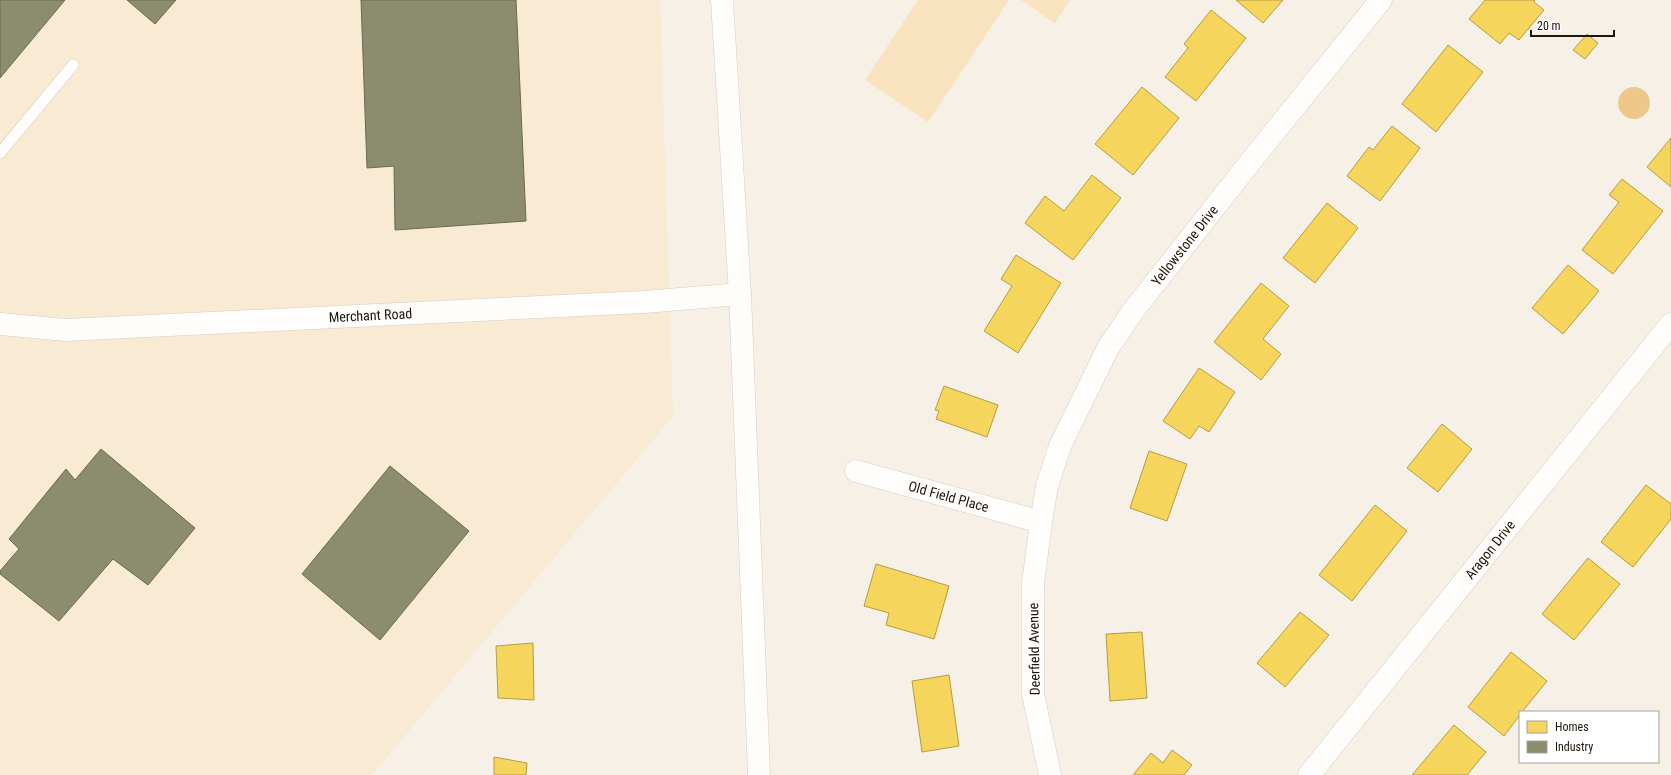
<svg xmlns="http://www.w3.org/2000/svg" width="1671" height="775" viewBox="0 0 1671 775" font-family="'Roboto Condensed',sans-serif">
	<rect width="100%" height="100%" fill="#f6f0e7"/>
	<path fill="#f9ead3" d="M 0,0 L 660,0 L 673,416 L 372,775 L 0,775 Z"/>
	<path fill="#f9e2be" d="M 918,0 L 1009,0 L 928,122 L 865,80 Z
		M 1021,0 L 1070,0 L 1055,23 Z"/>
	<path fill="#eec88b" d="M1618 103a16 16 0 1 1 32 0a16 16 0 1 1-32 0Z"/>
	<path fill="#f6d55c" stroke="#b59c44" d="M 1236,0 L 1283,0 L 1263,23 Z
		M 1485,0 L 1535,0 L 1534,2 L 1544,10 L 1519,40 L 1509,33 L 1500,44 L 1469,19 Z
		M 1211,10 L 1246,38 L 1196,101 L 1165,77 L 1188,48 L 1184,44 Z
		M 1587,34 L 1598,43 L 1585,59 L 1573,50 Z
		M 1448,45 L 1483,72 L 1436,132 L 1402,104 Z
		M 1142,87 L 1179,118 L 1133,175 L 1095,144 Z
		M 1392,126 L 1420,148 L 1380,201 L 1347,176 L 1369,147 L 1373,150 Z
		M 1671,138 L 1671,187 L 1647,167 Z
		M 1092,175 L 1121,198 L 1073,260 L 1025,223 L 1045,196 L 1064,211 Z
		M 1622,179 L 1663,211 L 1613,274 L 1582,250 L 1619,202 L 1609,195 Z
		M 1327,203 L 1358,228 L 1315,283 L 1283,258 Z
		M 1016,255 L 1061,283 L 1018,353 L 984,331 L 1012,286 L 1001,279 Z
		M 1568,265 L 1599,291 L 1563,334 L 1532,308 Z
		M 1261,283 L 1289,306 L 1263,339 L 1281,354 L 1261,380 L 1214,342 Z
		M 1199,368 L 1235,392 L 1209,432 L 1199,426 L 1190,439 L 1163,421 Z
		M 944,386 L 998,405 L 987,437 L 936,419 L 939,411 L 935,410 Z
		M 1442,424 L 1472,449 L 1438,492 L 1407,468 Z
		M 1149,451 L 1187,464 L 1167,521 L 1130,508 Z
		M 1646,485 L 1671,504 L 1671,519 L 1633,567 L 1601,542 Z
		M 1375,505 L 1407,531 L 1352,601 L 1319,575 Z
		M 1588,558 L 1620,584 L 1574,640 L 1542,614 Z
		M 876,564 L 949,586 L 934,639 L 886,625 L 889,613 L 864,606 Z
		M 1300,612 L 1329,635 L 1285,687 L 1257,663 Z
		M 1142,632 L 1147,698 L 1110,701 L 1106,634 Z
		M 533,643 L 534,700 L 498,698 L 496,646 Z
		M 1511,652 L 1547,681 L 1522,712 L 1520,712 L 1520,715 L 1504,736 L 1468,707 Z
		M 949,675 L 959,746 L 922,752 L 912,681 Z
		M 1454,725 L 1486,752 L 1467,775 L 1412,775 Z
		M 1172,750 L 1192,765 L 1184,775 L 1133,775 L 1151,753 L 1163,763 Z
		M 494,757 L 527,763 L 526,775 L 494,775 Z"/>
	<path fill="#8c8c6e" stroke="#6a6951" d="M 0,0 L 65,0 L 0,78 Z
		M 127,0 L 176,0 L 155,24 Z
		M 361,0 L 516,0 L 526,221 L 395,230 L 394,166 L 367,168 Z
		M 101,449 L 195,528 L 148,585 L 113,559 L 59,621 L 0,574 L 0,571 L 19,549 L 9,539 L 66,469 L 75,480 Z
		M 390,466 L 469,531 L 380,640 L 302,574 Z"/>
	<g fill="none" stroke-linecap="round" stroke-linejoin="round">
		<defs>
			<path id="lane" d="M 0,153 L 73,65"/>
			<g id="street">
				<path id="s1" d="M 856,471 L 1041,522"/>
				<path id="s2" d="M 1050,775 L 1033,694 L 1033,584 L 1041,522 L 1047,486 L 1060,446 L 1108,348 L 1133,311 L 1255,156 L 1381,0"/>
				<path id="s3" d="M 1309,775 L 1671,324"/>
			</g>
			<g id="secondary">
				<path id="s4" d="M 0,324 L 66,330 L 644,302 L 740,294"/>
			</g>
			<path id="highway" d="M 722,0 L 740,294 L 759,775"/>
		</defs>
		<use href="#lane" stroke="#d3cdc4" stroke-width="12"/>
		<use href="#street" stroke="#d3cdc4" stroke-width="23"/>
		<use href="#secondary" stroke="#d3cdc4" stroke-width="23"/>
		<use href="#highway" stroke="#d3cdc4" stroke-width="23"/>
		<use href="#lane" stroke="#fefdfb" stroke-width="11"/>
		<use href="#street" stroke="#fefdfb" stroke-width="22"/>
		<use href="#secondary" stroke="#fefdfb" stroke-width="22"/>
		<use href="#highway" stroke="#fefdfb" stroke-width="22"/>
	</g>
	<g text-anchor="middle" stroke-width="4" stroke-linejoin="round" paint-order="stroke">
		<g font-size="14" fill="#1c160c" stroke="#fff">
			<text dy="5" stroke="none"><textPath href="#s2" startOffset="571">Yellowstone Drive</textPath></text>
			<text dy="5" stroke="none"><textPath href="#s4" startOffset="371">Merchant Road</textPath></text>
			<text dy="5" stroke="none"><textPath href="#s1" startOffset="96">Old Field Place</textPath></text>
			<text dy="5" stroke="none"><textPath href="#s3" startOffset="289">Aragon Drive</textPath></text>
			<text transform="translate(1034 649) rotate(-91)" y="5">Deerfield Avenue</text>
		</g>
	</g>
	<rect x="1519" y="711" width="140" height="52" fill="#ffffff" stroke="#a4a29e"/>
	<rect x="1527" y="721" width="20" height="12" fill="#f6d55c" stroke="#a4a29e"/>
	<text x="1555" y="731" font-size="12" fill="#1c160c">Homes</text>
	<rect x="1527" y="741" width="20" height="12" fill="#8c8c6e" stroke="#a4a29e"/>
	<text x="1555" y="751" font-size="12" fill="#1c160c">Industry</text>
	<path d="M1531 30v6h83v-6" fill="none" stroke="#1c160c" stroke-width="2"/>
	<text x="1537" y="30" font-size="12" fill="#1c160c" stroke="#ffffff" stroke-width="3" paint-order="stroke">20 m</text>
</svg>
